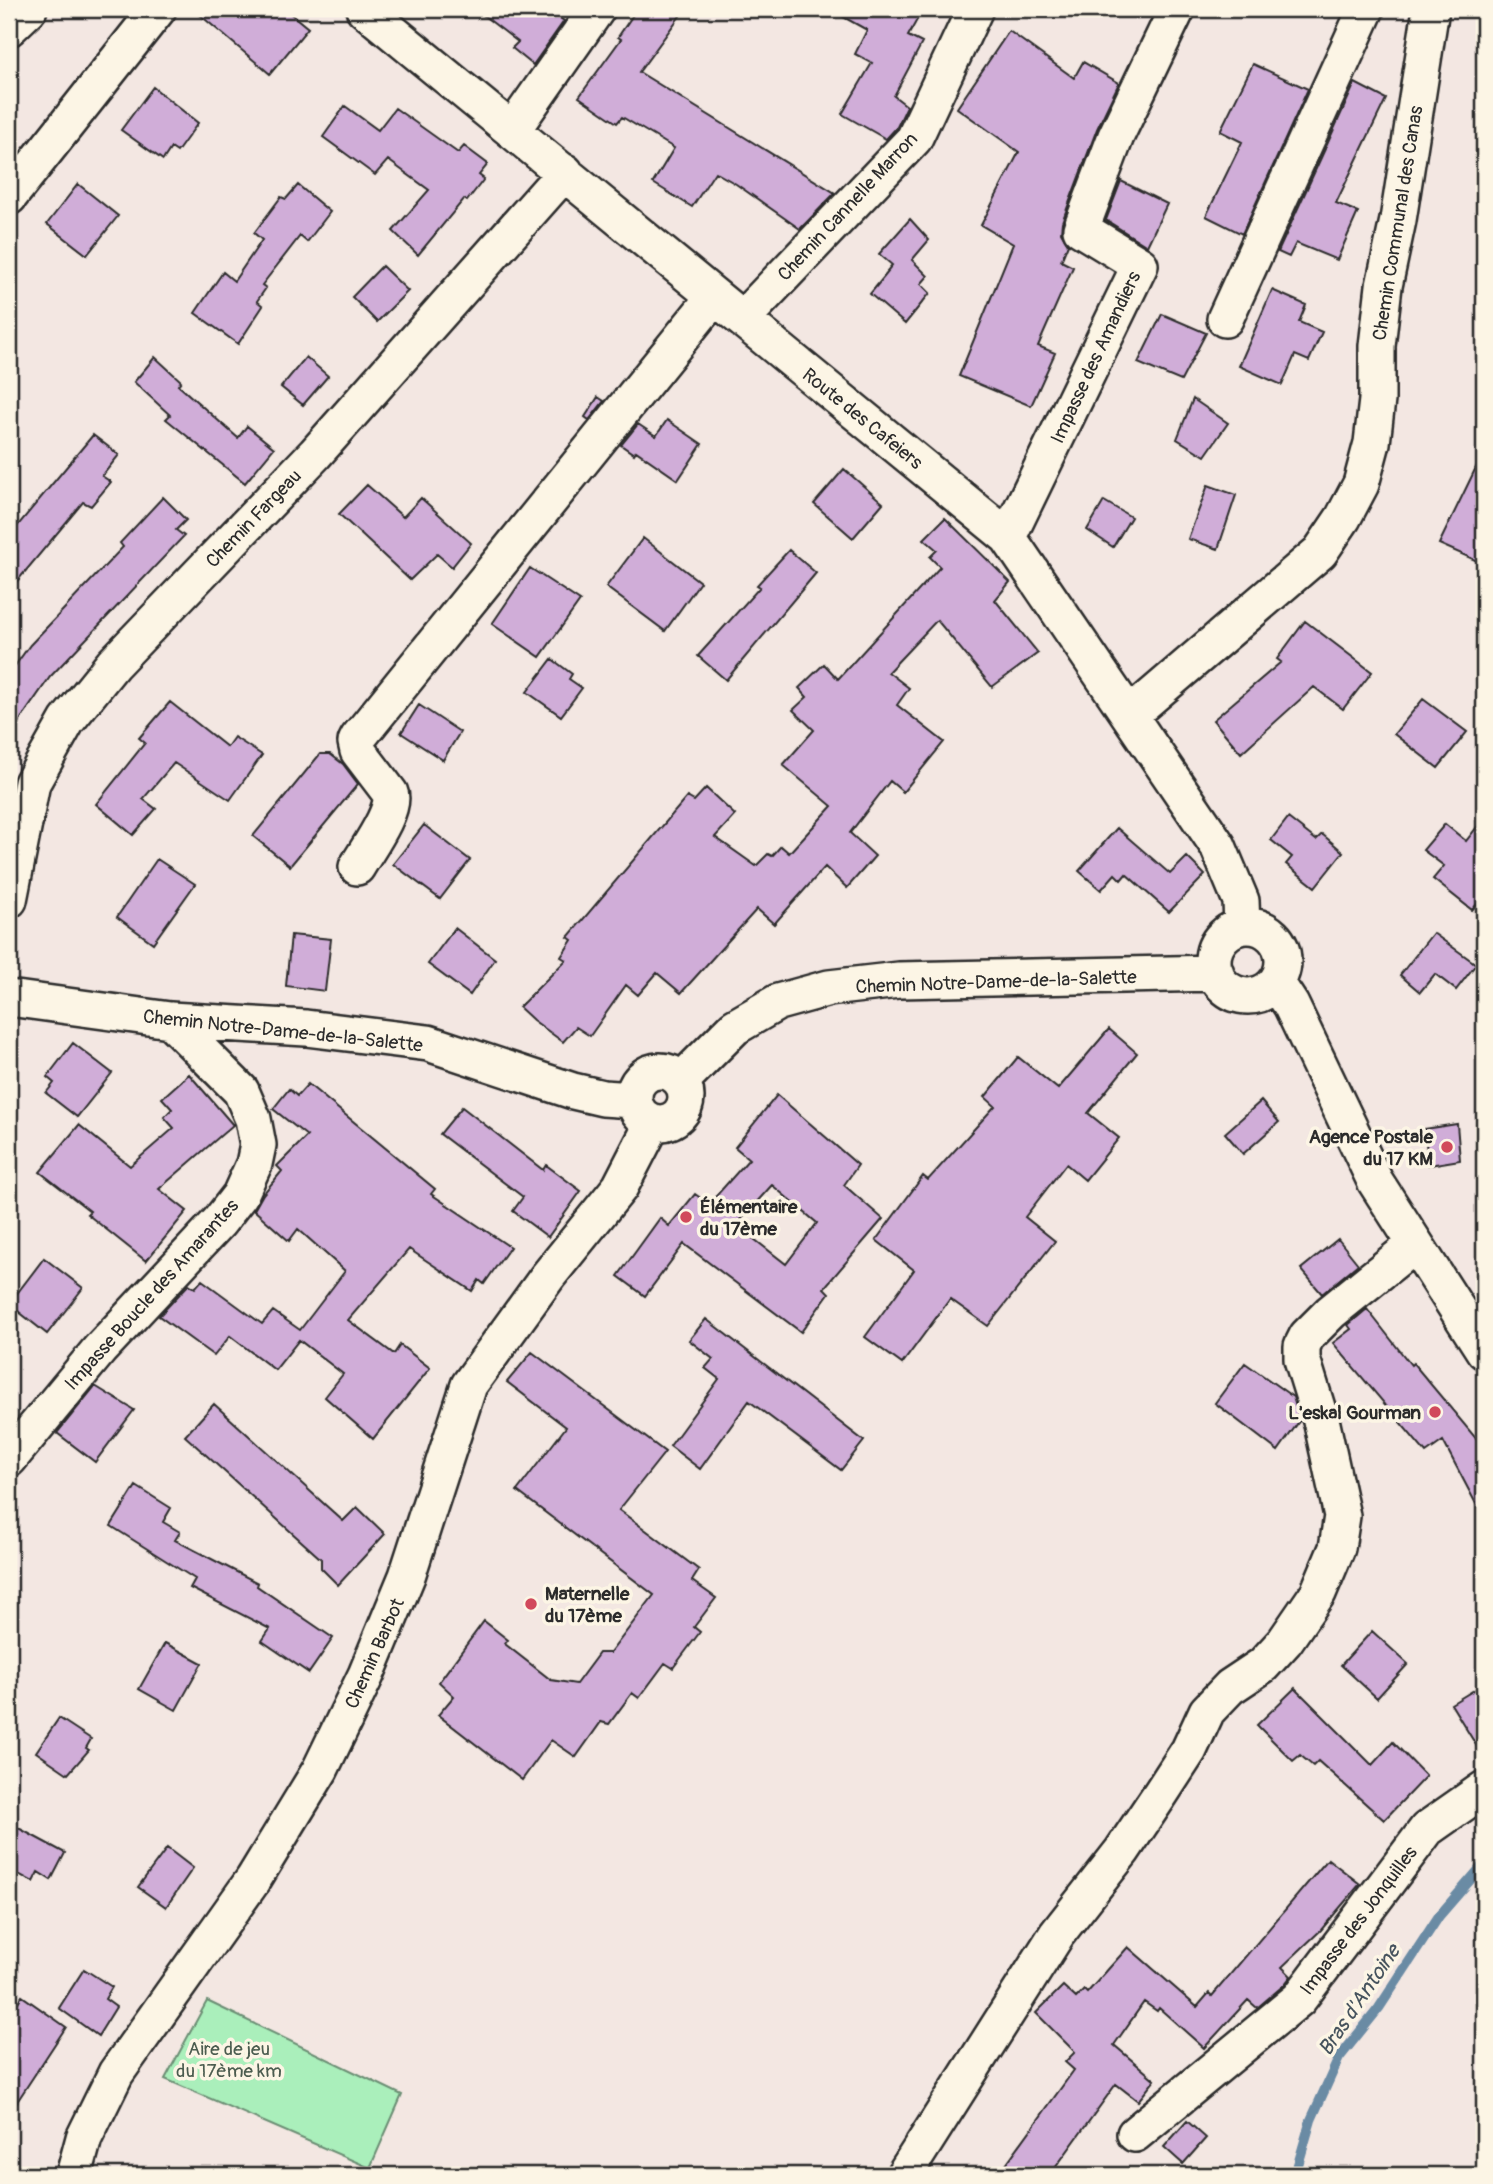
<svg xmlns="http://www.w3.org/2000/svg" width="1493" height="2184" viewBox="0 0 1493 2184" font-family="Pangolin,sans-serif">
	<rect width="100%" height="100%" fill="#f3e7e2"/>
	<filter id="ink" filterUnits="userSpaceOnUse"><feTurbulence type="fractalNoise" baseFrequency=".0143" numOctaves="2"/><feDisplacementMap in="SourceGraphic" scale="14" xChannelSelector="R" yChannelSelector="G"/><feConvolveMatrix kernelMatrix="1 2 1 2 8 2 1 2 1" color-interpolation-filters="sRGB"/></filter>
	<g filter="url(#ink)">
		<path fill="#aaefbb" stroke="#6a8d73" stroke-width="2" d="M 207,2001 L 402,2095 L 370,2168 L 165,2079 Z"/>
		<g fill="none" stroke-linecap="round" stroke-linejoin="round">
			<path stroke="#6b8ba4" stroke-width="10" d="M 1295,2175 L 1311,2120 L 1339,2058 L 1379,2008 L 1439,1916 L 1484,1864"/>
		</g>
		<path fill="#d0add8" stroke="#2b2b2b" stroke-width="2" fill-rule="evenodd" d="M 193,9 L 285,9 L 308,28 L 270,74 Z
			M 475,9 L 548,9 L 564,21 L 533,65 L 512,48 L 518,42 Z
			M 637,9 L 685,9 L 639,72 L 835,193 L 800,229 L 736,184 L 715,172 L 692,207 L 653,183 L 674,148 L 622,117 L 617,123 L 579,97 L 621,39 L 618,37 Z
			M 829,9 L 923,9 L 908,36 L 922,43 L 894,96 L 907,106 L 897,127 L 886,139 L 842,114 L 872,63 L 855,54 L 867,30 Z
			M 1009,31 L 1074,78 L 1083,62 L 1119,83 L 1097,129 L 1062,222 L 1061,232 L 1068,244 L 1061,261 L 1073,267 L 1038,346 L 1055,353 L 1031,406 L 959,376 L 1013,244 L 981,225 L 1019,152 L 957,108 Z
			M 1253,64 L 1308,89 L 1242,234 L 1206,216 L 1242,142 L 1220,131 Z
			M 1355,83 L 1386,99 L 1336,203 L 1358,212 L 1337,260 L 1296,243 L 1289,257 L 1278,252 Z
			M 153,87 L 198,123 L 177,152 L 171,148 L 163,160 L 121,130 Z
			M 345,106 L 378,130 L 395,108 L 458,153 L 464,146 L 488,164 L 479,175 L 484,179 L 467,201 L 464,199 L 418,255 L 393,231 L 429,190 L 388,160 L 375,175 L 323,137 Z
			M 1121,181 L 1167,204 L 1147,246 L 1106,220 Z
			M 78,184 L 118,216 L 87,255 L 47,224 Z
			M 298,185 L 330,212 L 307,242 L 300,236 L 262,285 L 266,288 L 257,301 L 263,306 L 238,344 L 195,313 L 223,272 L 234,281 L 262,240 L 254,233 L 281,197 L 286,199 Z
			M 910,219 L 929,240 L 912,260 L 928,276 L 921,284 L 930,293 L 905,324 L 870,294 L 888,272 L 887,271 L 892,265 L 879,254 Z
			M 382,266 L 408,291 L 377,322 L 352,297 Z
			M 1272,290 L 1306,305 L 1299,322 L 1322,332 L 1309,361 L 1295,355 L 1282,385 L 1239,366 Z
			M 1162,314 L 1206,333 L 1181,381 L 1138,363 Z
			M 155,357 L 181,381 L 178,385 L 238,438 L 247,426 L 274,448 L 245,483 L 166,419 L 170,415 L 134,382 Z
			M 306,357 L 328,376 L 303,405 L 281,387 Z
			M 598,397 L 604,401 L 589,420 L 585,417 Z
			M 1193,399 L 1228,423 L 1205,456 L 1177,439 Z
			M 667,420 L 702,444 L 678,480 L 636,451 L 634,454 L 621,445 L 638,424 L 656,436 Z
			M 93,435 L 119,455 L 102,476 L 111,482 L 91,506 L 83,502 L 9,591 L 9,536 Z
			M 1484,451 L 1484,564 L 1439,544 Z
			M 844,469 L 883,503 L 853,538 L 814,504 Z
			M 367,485 L 403,517 L 421,498 L 471,543 L 452,567 L 437,554 L 410,580 L 339,514 Z
			M 1208,485 L 1236,495 L 1218,549 L 1188,539 Z
			M 163,497 L 186,520 L 176,530 L 184,536 L 50,677 L 9,736 L 9,674 L 30,645 L 123,547 L 120,543 Z
			M 1104,501 L 1131,517 L 1113,547 L 1087,530 Z
			M 945,518 L 1010,582 L 995,600 L 1038,653 L 992,687 L 937,620 L 888,672 L 909,688 L 897,705 L 944,742 L 903,792 L 890,781 L 850,833 L 875,856 L 847,888 L 825,867 L 774,924 L 757,909 L 681,993 L 657,973 L 638,995 L 626,985 L 590,1036 L 576,1027 L 563,1042 L 533,1020 L 519,1007 L 566,960 L 561,957 L 572,940 L 568,937 L 687,797 L 694,801 L 706,788 L 735,815 L 715,837 L 756,866 L 768,854 L 772,856 L 781,846 L 789,853 L 832,806 L 783,765 L 814,730 L 793,710 L 807,697 L 799,688 L 824,664 L 838,679 L 940,567 L 930,557 L 937,550 L 924,539 Z
			M 643,538 L 700,582 L 665,631 L 606,587 Z
			M 789,550 L 816,573 L 726,680 L 698,656 L 760,587 L 757,585 Z
			M 530,568 L 580,601 L 540,657 L 492,624 Z
			M 1305,621 L 1372,672 L 1343,709 L 1314,687 L 1241,753 L 1213,720 L 1281,662 L 1277,659 Z
			M 552,659 L 572,674 L 569,679 L 582,688 L 561,716 L 527,692 Z
			M 1423,699 L 1467,732 L 1438,768 L 1394,734 Z
			M 170,702 L 227,747 L 234,737 L 262,755 L 230,800 L 174,763 L 143,799 L 156,809 L 133,835 L 96,804 L 145,743 L 139,738 Z
			M 419,705 L 460,732 L 443,760 L 401,733 Z
			M 320,754 L 330,754 L 343,764 L 358,784 L 290,866 L 253,836 Z
			M 1288,818 L 1316,840 L 1322,834 L 1343,852 L 1315,887 L 1286,864 L 1292,857 L 1271,840 Z
			M 1484,818 L 1484,896 L 1472,910 L 1433,879 L 1444,866 L 1423,850 L 1445,824 L 1466,841 Z
			M 424,825 L 470,860 L 440,899 L 393,864 Z
			M 1117,828 L 1170,874 L 1187,857 L 1205,875 L 1169,912 L 1126,874 L 1121,880 L 1115,874 L 1101,890 L 1079,871 Z
			M 157,859 L 195,884 L 153,943 L 117,917 Z
			M 455,928 L 495,959 L 470,995 L 428,964 Z
			M 1433,933 L 1476,964 L 1456,990 L 1435,974 L 1420,992 L 1400,975 Z
			M 291,935 L 331,939 L 325,991 L 286,986 Z
			M 1109,1029 L 1137,1053 L 1088,1113 L 1119,1138 L 1085,1180 L 1066,1164 L 1025,1217 L 1055,1241 L 988,1326 L 950,1299 L 902,1364 L 865,1337 L 914,1270 L 876,1240 L 923,1176 L 928,1180 L 995,1106 L 985,1097 L 1018,1057 L 1058,1089 Z
			M 73,1043 L 112,1073 L 77,1117 L 46,1093 L 54,1083 L 47,1077 Z
			M 189,1074 L 233,1125 L 159,1189 L 187,1211 L 146,1261 L 87,1214 L 90,1211 L 40,1172 L 79,1125 L 130,1166 L 174,1128 L 164,1117 L 172,1109 L 162,1098 Z
			M 308,1084 L 435,1189 L 431,1194 L 510,1247 L 484,1284 L 479,1280 L 472,1291 L 409,1249 L 348,1320 L 394,1354 L 400,1345 L 430,1368 L 373,1439 L 325,1397 L 343,1374 L 299,1340 L 275,1370 L 230,1336 L 214,1356 L 159,1316 L 189,1284 L 195,1288 L 202,1280 L 262,1324 L 273,1311 L 300,1330 L 345,1271 L 298,1229 L 289,1241 L 254,1210 L 263,1194 L 282,1171 L 277,1166 L 307,1136 L 273,1109 L 289,1089 L 297,1096 Z
			M 777,1095 L 858,1165 L 844,1185 L 883,1219 L 824,1288 L 829,1293 L 801,1332 L 684,1244 L 645,1296 L 618,1276 L 660,1218 L 669,1226 L 695,1194 L 709,1204 L 749,1159 L 735,1147 ZM 772,1185 L 817,1223 L 786,1264 L 736,1225 Z
			M 1261,1101 L 1279,1122 L 1243,1154 L 1225,1133 Z
			M 462,1107 L 543,1170 L 546,1165 L 581,1191 L 548,1237 L 513,1211 L 523,1197 L 440,1134 Z
			M 1457,1124 L 1460,1160 L 1429,1165 L 1424,1129 Z
			M 1338,1239 L 1358,1264 L 1322,1294 L 1301,1269 Z
			M 44,1258 L 83,1288 L 47,1334 L 9,1304 Z
			M 1367,1309 L 1411,1365 L 1413,1363 L 1484,1448 L 1484,1519 L 1443,1441 L 1426,1453 L 1333,1343 L 1351,1329 L 1348,1325 Z
			M 706,1319 L 864,1441 L 841,1470 L 749,1401 L 700,1469 L 670,1446 L 719,1379 L 705,1368 L 713,1359 L 689,1340 Z
			M 532,1352 L 665,1452 L 619,1510 L 699,1570 L 692,1581 L 716,1598 L 694,1627 L 700,1632 L 673,1668 L 665,1663 L 639,1698 L 632,1693 L 609,1724 L 601,1722 L 576,1757 L 551,1740 L 522,1780 L 438,1715 L 454,1696 L 439,1682 L 484,1621 L 508,1640 L 505,1644 L 551,1680 L 576,1684 L 599,1653 L 610,1653 L 654,1595 L 517,1491 L 566,1427 L 507,1382 Z
			M 1245,1363 L 1293,1397 L 1300,1420 L 1278,1451 L 1215,1403 Z
			M 95,1386 L 134,1410 L 95,1462 L 57,1433 Z
			M 214,1404 L 343,1521 L 357,1507 L 385,1534 L 338,1585 L 321,1568 L 321,1559 L 185,1436 Z
			M 136,1486 L 171,1508 L 163,1522 L 180,1532 L 175,1540 L 258,1583 L 257,1586 L 333,1638 L 309,1673 L 262,1641 L 270,1629 L 190,1588 L 195,1579 L 111,1526 Z
			M 1372,1631 L 1408,1664 L 1377,1698 L 1341,1665 Z
			M 165,1643 L 202,1663 L 176,1710 L 139,1689 Z
			M 1484,1684 L 1484,1758 L 1451,1704 Z
			M 1295,1688 L 1372,1765 L 1393,1742 L 1426,1776 L 1384,1820 L 1318,1761 L 1313,1766 L 1300,1755 L 1293,1761 L 1257,1725 Z
			M 59,1718 L 91,1739 L 86,1748 L 89,1750 L 68,1774 L 36,1752 Z
			M 9,1823 L 65,1853 L 51,1880 L 38,1872 L 33,1882 L 9,1869 Z
			M 167,1848 L 193,1868 L 166,1907 L 138,1887 Z
			M 1328,1859 L 1360,1884 L 1321,1930 L 1282,1967 L 1291,1976 L 1284,1985 L 1257,2008 L 1248,2000 L 1204,2048 L 1159,2008 L 1157,2011 L 1144,2002 L 1114,2045 L 1155,2080 L 1138,2101 L 1116,2084 L 1050,2175 L 998,2175 L 1074,2070 L 1065,2062 L 1075,2052 L 1036,2013 L 1063,1986 L 1076,1998 L 1084,1990 L 1087,1993 L 1128,1947 L 1197,2007 L 1209,1993 L 1212,1996 Z
			M 84,1969 L 112,1987 L 105,1999 L 116,2007 L 98,2036 L 59,2008 Z
			M 9,1996 L 18,2002 L 22,1996 L 66,2027 L 9,2114 Z
			M 1187,2121 L 1206,2138 L 1183,2164 L 1164,2147 Z"/>
		<g fill="none" stroke-linecap="round" stroke-linejoin="round">
			<defs>
				<path id="minor" d="M 364,9 L 1008,537 L 1218,846 L 1241,901 L 1242,926
					M 9,28 L 29,9
					M 513,129 L 597,9
					M 9,197 L 158,9
					M 742,319 L 914,139 L 975,9
					M 1225,319 L 1366,9
					M 1008,537 L 1140,265 L 1081,229 L 1116,136 L 1177,9
					M 1130,715 L 1320,552 L 1343,518 L 1361,484 L 1372,443 L 1377,400 L 1377,346 L 1384,286 L 1398,220 L 1431,9
					M 357,867 C 366,851 397,809 390,793 L 358,751 L 356,742 L 358,738 L 714,297
					M 9,900 L 32,783 L 67,721 L 113,664 L 315,454 L 565,172
					M1213 961a35 35 0 1 1 70 0a35 35 0 1 1-70 0Z
					M 1276,982 L 1291,1005 L 1375,1181 L 1484,1351
					M 9,998 L 170,1020 L 306,1028 L 428,1043 L 573,1091 L 603,1098 L 633,1100
					M634 1097a26 26 0 1 1 52 0a26 26 0 1 1-52 0Z
					M 681,1081 L 735,1027 L 778,1002 L 829,988 L 899,980 L 1216,973
					M 9,1459 L 100,1349 L 219,1222 L 240,1195 L 254,1164 L 258,1145 L 253,1119 L 241,1091 L 170,1020
					M 1135,2134 L 1299,1999 L 1427,1829 L 1484,1789
					M 74,2175 L 84,2138 L 116,2073 L 253,1880 L 320,1770 L 366,1675 L 407,1576 L 469,1385 L 548,1276 L 620,1187 L 653,1123
					M 904,2175 L 1057,1934 L 1122,1851 L 1161,1793 L 1189,1750 L 1207,1711 L 1230,1687 L 1263,1665 L 1285,1641 L 1318,1593 L 1337,1548 L 1342,1516 L 1322,1424 L 1302,1359 L 1302,1346 L 1307,1336 L 1331,1312 L 1414,1245"/>
			</defs>
			<use href="#minor" stroke="#2b2b2b" stroke-width="40"/>
			<use href="#minor" stroke="#fcf5e5" stroke-width="35"/>
		</g>
	</g>
	<g fill="#d1495b" stroke="#fcf5e5" stroke-width="2.5">
		<circle cx="1447" cy="1147" r="7"/>
		<circle cx="686" cy="1217" r="7"/>
		<circle cx="1435" cy="1412" r="7"/>
		<circle cx="531" cy="1604" r="7"/>
	</g>
	<g text-anchor="middle" stroke-width="7" stroke-linejoin="round" paint-order="stroke">
		<g font-size="19" fill="#2b2b2b" stroke="#fcf5e5">
			<text transform="translate(847 206) rotate(-47)" y="7">Chemin Cannelle Marron</text>
			<text transform="translate(1397 223) rotate(-81)" y="7">Chemin Communal des Canas</text>
			<text transform="translate(1095 357) rotate(-65)" y="7">Impasse des Amandiers</text>
			<text transform="translate(863 418) rotate(39)" y="7">Route des Cafeiers</text>
			<text transform="translate(253 518) rotate(-46)" y="7">Chemin Fargeau</text>
			<text transform="translate(996 981) rotate(-2)" y="7">Chemin Notre-Dame-de-la-Salette</text>
			<text transform="translate(283 1030) rotate(6)" y="7">Chemin Notre-Dame-de-la-Salette</text>
			<text transform="translate(151 1294) rotate(-48)" y="7">Impasse Boucle des Amarantes</text>
			<text transform="translate(374 1653) rotate(-66)" y="7">Chemin Barbot</text>
			<text transform="translate(1358 1920) rotate(-53)" y="7">Impasse des Jonquilles</text>
		</g>
		<g font-size="19" font-weight="bold" fill="#2b2b2b" stroke="#fcf5e5" text-anchor="end">
			<text x="1433" y="1143">Agence Postale<tspan x="1433" dy="22">du 17 KM</tspan></text>
			<text x="700" y="1213" text-anchor="start">Élémentaire<tspan x="700" dy="22">du 17ème</tspan></text>
			<text x="1421" y="1419">L'eskal Gourman</text>
			<text x="545" y="1600" text-anchor="start">Maternelle<tspan x="545" dy="22">du 17ème</tspan></text>
		</g>
		<g font-size="19" fill="#4b5c4f" stroke="#fcf5e5">
			<text x="229" y="2055">Aire de jeu<tspan x="229" dy="22">du 17ème km</tspan></text>
		</g>
		<g font-size="21" font-style="italic" fill="#46535d" stroke="#fcf5e5">
			<text transform="translate(1359 2000) rotate(-56)" y="7">Bras d'Antoine</text>
		</g>
	</g>
	<rect width="1493" height="2184" fill="none" stroke="#fcf5e5" stroke-width="35"/>
	<rect x="18" y="18" width="1458" height="2149" fill="none" stroke="#2b2b2b" stroke-width="2.5" filter="url(#ink)"/>
</svg>
